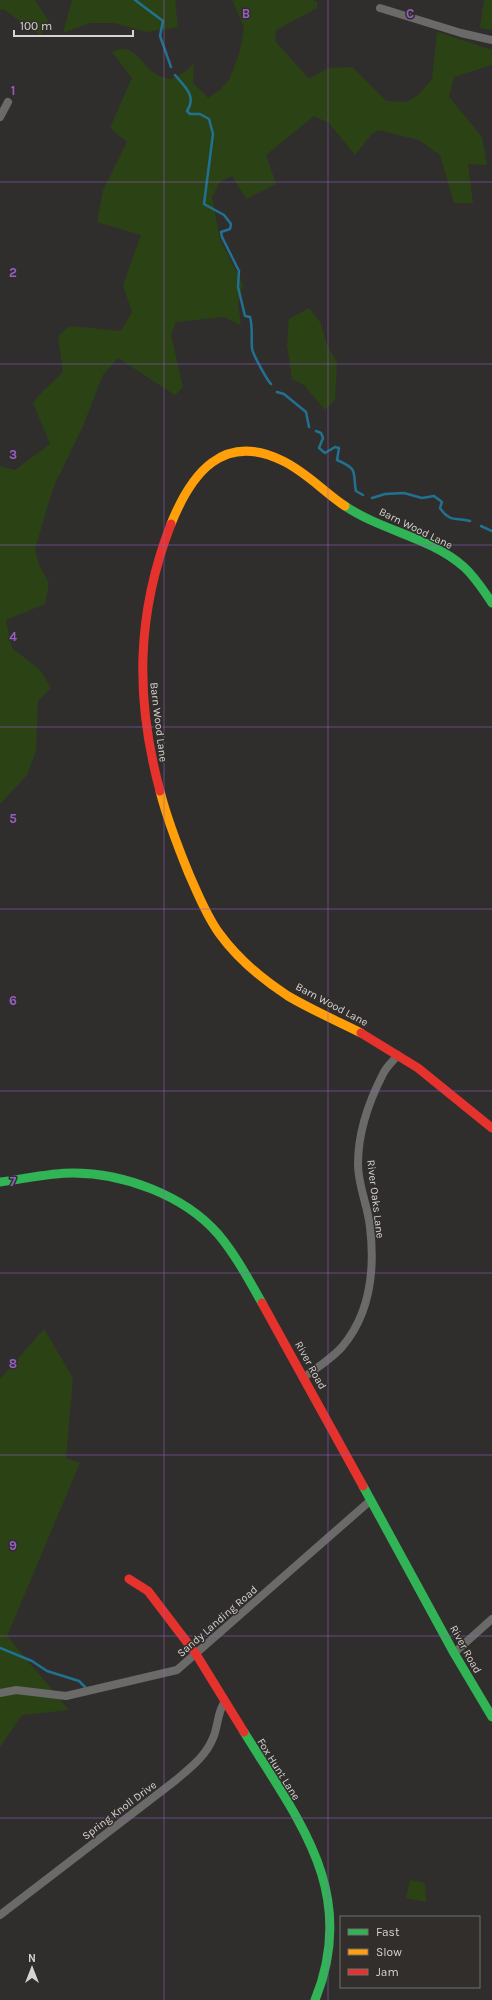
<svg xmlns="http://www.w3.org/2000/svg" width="492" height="2000" viewBox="0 0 492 2000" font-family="Karla,sans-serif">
	<rect width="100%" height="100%" fill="#302e2d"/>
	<path fill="#2b4215" d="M 0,0 L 35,0 L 51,25 L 40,35 L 3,9 L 0,10 Z
		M 72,0 L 175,0 L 178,27 L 146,32 L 115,23 L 90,23 L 63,33 Z
		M 232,0 L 313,0 L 317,2 L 317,8 L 276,30 L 275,41 L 309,79 L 328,68 L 352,67 L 386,101 L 407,102 L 419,94 L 432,79 L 437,32 L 492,50 L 492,65 L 454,77 L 449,97 L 482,137 L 487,165 L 468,164 L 473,203 L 454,203 L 440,155 L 419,140 L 378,130 L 371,135 L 355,155 L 329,123 L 314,116 L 266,155 L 276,184 L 246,199 L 232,176 L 220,182 L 212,197 L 220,239 L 243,285 L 238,304 L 241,325 L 224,317 L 176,322 L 171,335 L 183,387 L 175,395 L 118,358 L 103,375 L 83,426 L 53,488 L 35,549 L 39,565 L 49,583 L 45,604 L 6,620 L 12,648 L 40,670 L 51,688 L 38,701 L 36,751 L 27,775 L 0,804 L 0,466 L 15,470 L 50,444 L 33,403 L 42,392 L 63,372 L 58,336 L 70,326 L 121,331 L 132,312 L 123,285 L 141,235 L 97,222 L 103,190 L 127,142 L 110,128 L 132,78 L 112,52 C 134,40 142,67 156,74 C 160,77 166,78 171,79 L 183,73 L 194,64 L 193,83 L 208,98 L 221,89 L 230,78 L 240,51 L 244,27 Z
		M 484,0 L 492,0 L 492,30 L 480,28 Z
		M 309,308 L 320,322 L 327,345 L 337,362 L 335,400 L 325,410 L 304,385 L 292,379 L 287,344 L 289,319 Z
		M 44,1329 L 73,1378 L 66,1458 L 80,1463 L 7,1636 L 69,1710 L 22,1715 L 0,1747 L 0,1379 Z
		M 410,1880 L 425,1883 L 426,1902 L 406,1898 Z"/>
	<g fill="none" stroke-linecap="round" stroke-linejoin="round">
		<path stroke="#217190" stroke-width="2.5" d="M 135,0 L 163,21 L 160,36 L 171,67
			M 175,75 C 185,87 197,96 187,111 L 190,114 L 200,114 L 209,119 L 213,134 L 204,204 L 224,215 L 231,224 L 230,229 L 221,232 L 222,237 L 239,271 L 238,287 L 245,316 L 250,317 C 253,327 251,338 252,348 C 252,353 267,380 271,384
			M 277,392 L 284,394 L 306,412 L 309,427
			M 316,431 L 321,433 L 323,438 L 319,448 L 325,453 L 335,447 L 339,448 L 337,460 C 360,470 352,472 356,491 L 363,495
			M 372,498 L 385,494 L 404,493 L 422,498 L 434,496 L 442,502 L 440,508 C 450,523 457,517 470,521
			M 481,526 L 492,531
			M 0,1648 L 32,1661 L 47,1671 L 79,1681 L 87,1689"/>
		<path stroke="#6a6a69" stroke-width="8" d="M 380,8 L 461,33 L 492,40
			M 0,117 L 8,102
			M 304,1377 C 317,1368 331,1359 342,1347 C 370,1314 375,1269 370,1227 C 368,1206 358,1186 358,1164 C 358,1134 369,1101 383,1074 C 386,1067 393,1061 398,1055
			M 454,1653 L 492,1619
			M 0,1693 L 16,1690 L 66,1696 L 177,1670 L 371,1500
			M 0,1915 L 176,1780 C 190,1768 206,1756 213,1738 C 218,1727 217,1714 224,1703"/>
		<path stroke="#30b455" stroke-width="9" d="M 345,506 C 382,531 430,537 464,567 C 475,577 484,591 492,603
			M 0,1182 C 24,1179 49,1173 73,1173 C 123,1173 184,1195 218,1234 C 235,1254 249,1280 262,1303
			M 363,1486 L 454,1653 L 492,1717
			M 244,1732 C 298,1820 359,1892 315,2000"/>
		<path stroke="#ff9f0a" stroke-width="9" d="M 171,524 C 191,474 223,431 283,461 C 306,472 324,492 345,506
			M 160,791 C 167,819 178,847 189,874 C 198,894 206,915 219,933 C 237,958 262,979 288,996 C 312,1010 337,1021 361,1033"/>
		<path stroke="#e5322d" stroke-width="9" d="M 160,791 C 135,699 136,614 171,524
			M 361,1033 L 418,1068 L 492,1128
			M 262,1303 L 363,1486
			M 129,1579 L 148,1591 L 196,1654 L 244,1732"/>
	</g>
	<path fill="none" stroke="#965ec5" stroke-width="1" stroke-opacity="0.55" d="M 164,0 L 164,2000M 328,0 L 328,2000M 0,182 L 492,182M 0,364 L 492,364M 0,545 L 492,545M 0,727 L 492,727M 0,909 L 492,909M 0,1091 L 492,1091M 0,1273 L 492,1273M 0,1455 L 492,1455M 0,1636 L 492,1636M 0,1818 L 492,1818"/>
	<g text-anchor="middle" stroke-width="3" stroke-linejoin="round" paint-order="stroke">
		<g font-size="11" fill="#d6d3d2" stroke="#312e2c">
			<text transform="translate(416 528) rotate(26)" y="4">Barn Wood Lane</text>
			<text transform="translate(159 722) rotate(83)" y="4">Barn Wood Lane</text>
			<text transform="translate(332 1004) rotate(28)" y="4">Barn Wood Lane</text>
			<text transform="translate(376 1199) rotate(83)" y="4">River Oaks Lane</text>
			<text transform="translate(311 1365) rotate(61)" y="4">River Road</text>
			<text transform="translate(217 1621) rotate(-41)" y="4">Sandy Landing Road</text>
			<text transform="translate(466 1649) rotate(61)" y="4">River Road</text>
			<text transform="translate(279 1769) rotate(58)" y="4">Fox Hunt Lane</text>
			<text transform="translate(119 1810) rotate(-37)" y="4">Spring Knoll Drive</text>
		</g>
	</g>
	<g font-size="13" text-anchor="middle" font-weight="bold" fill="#965ec5" stroke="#312e2c" stroke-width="3" stroke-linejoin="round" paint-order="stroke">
		<text x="246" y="18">B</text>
		<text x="410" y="18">C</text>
		<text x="13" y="95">1</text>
		<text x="13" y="277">2</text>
		<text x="13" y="459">3</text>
		<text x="13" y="641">4</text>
		<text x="13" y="823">5</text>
		<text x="13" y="1005">6</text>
		<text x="13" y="1186">7</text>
		<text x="13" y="1368">8</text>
		<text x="13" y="1550">9</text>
	</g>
	<rect x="340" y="1916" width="140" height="72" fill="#312e2c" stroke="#73706e"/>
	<rect x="348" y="1929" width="20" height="6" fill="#30b455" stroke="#73706e"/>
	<text x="376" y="1936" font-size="12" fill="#d6d3d2">Fast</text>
	<rect x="348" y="1949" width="20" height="6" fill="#ff9f0a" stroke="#73706e"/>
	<text x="376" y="1956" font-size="12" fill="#d6d3d2">Slow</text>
	<rect x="348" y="1969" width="20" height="6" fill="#e5322d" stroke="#73706e"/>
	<text x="376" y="1976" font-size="12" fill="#d6d3d2">Jam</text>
	<g transform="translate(32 1968)" stroke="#312e2c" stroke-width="3" paint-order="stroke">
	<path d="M0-3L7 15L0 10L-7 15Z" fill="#d6d3d2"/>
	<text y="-6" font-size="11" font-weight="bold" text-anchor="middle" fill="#d6d3d2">N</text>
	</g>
	<path d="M14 30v6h119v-6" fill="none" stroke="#d6d3d2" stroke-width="2"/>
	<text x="20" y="30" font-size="12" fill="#d6d3d2" stroke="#312e2c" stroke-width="3" paint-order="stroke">100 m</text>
</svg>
